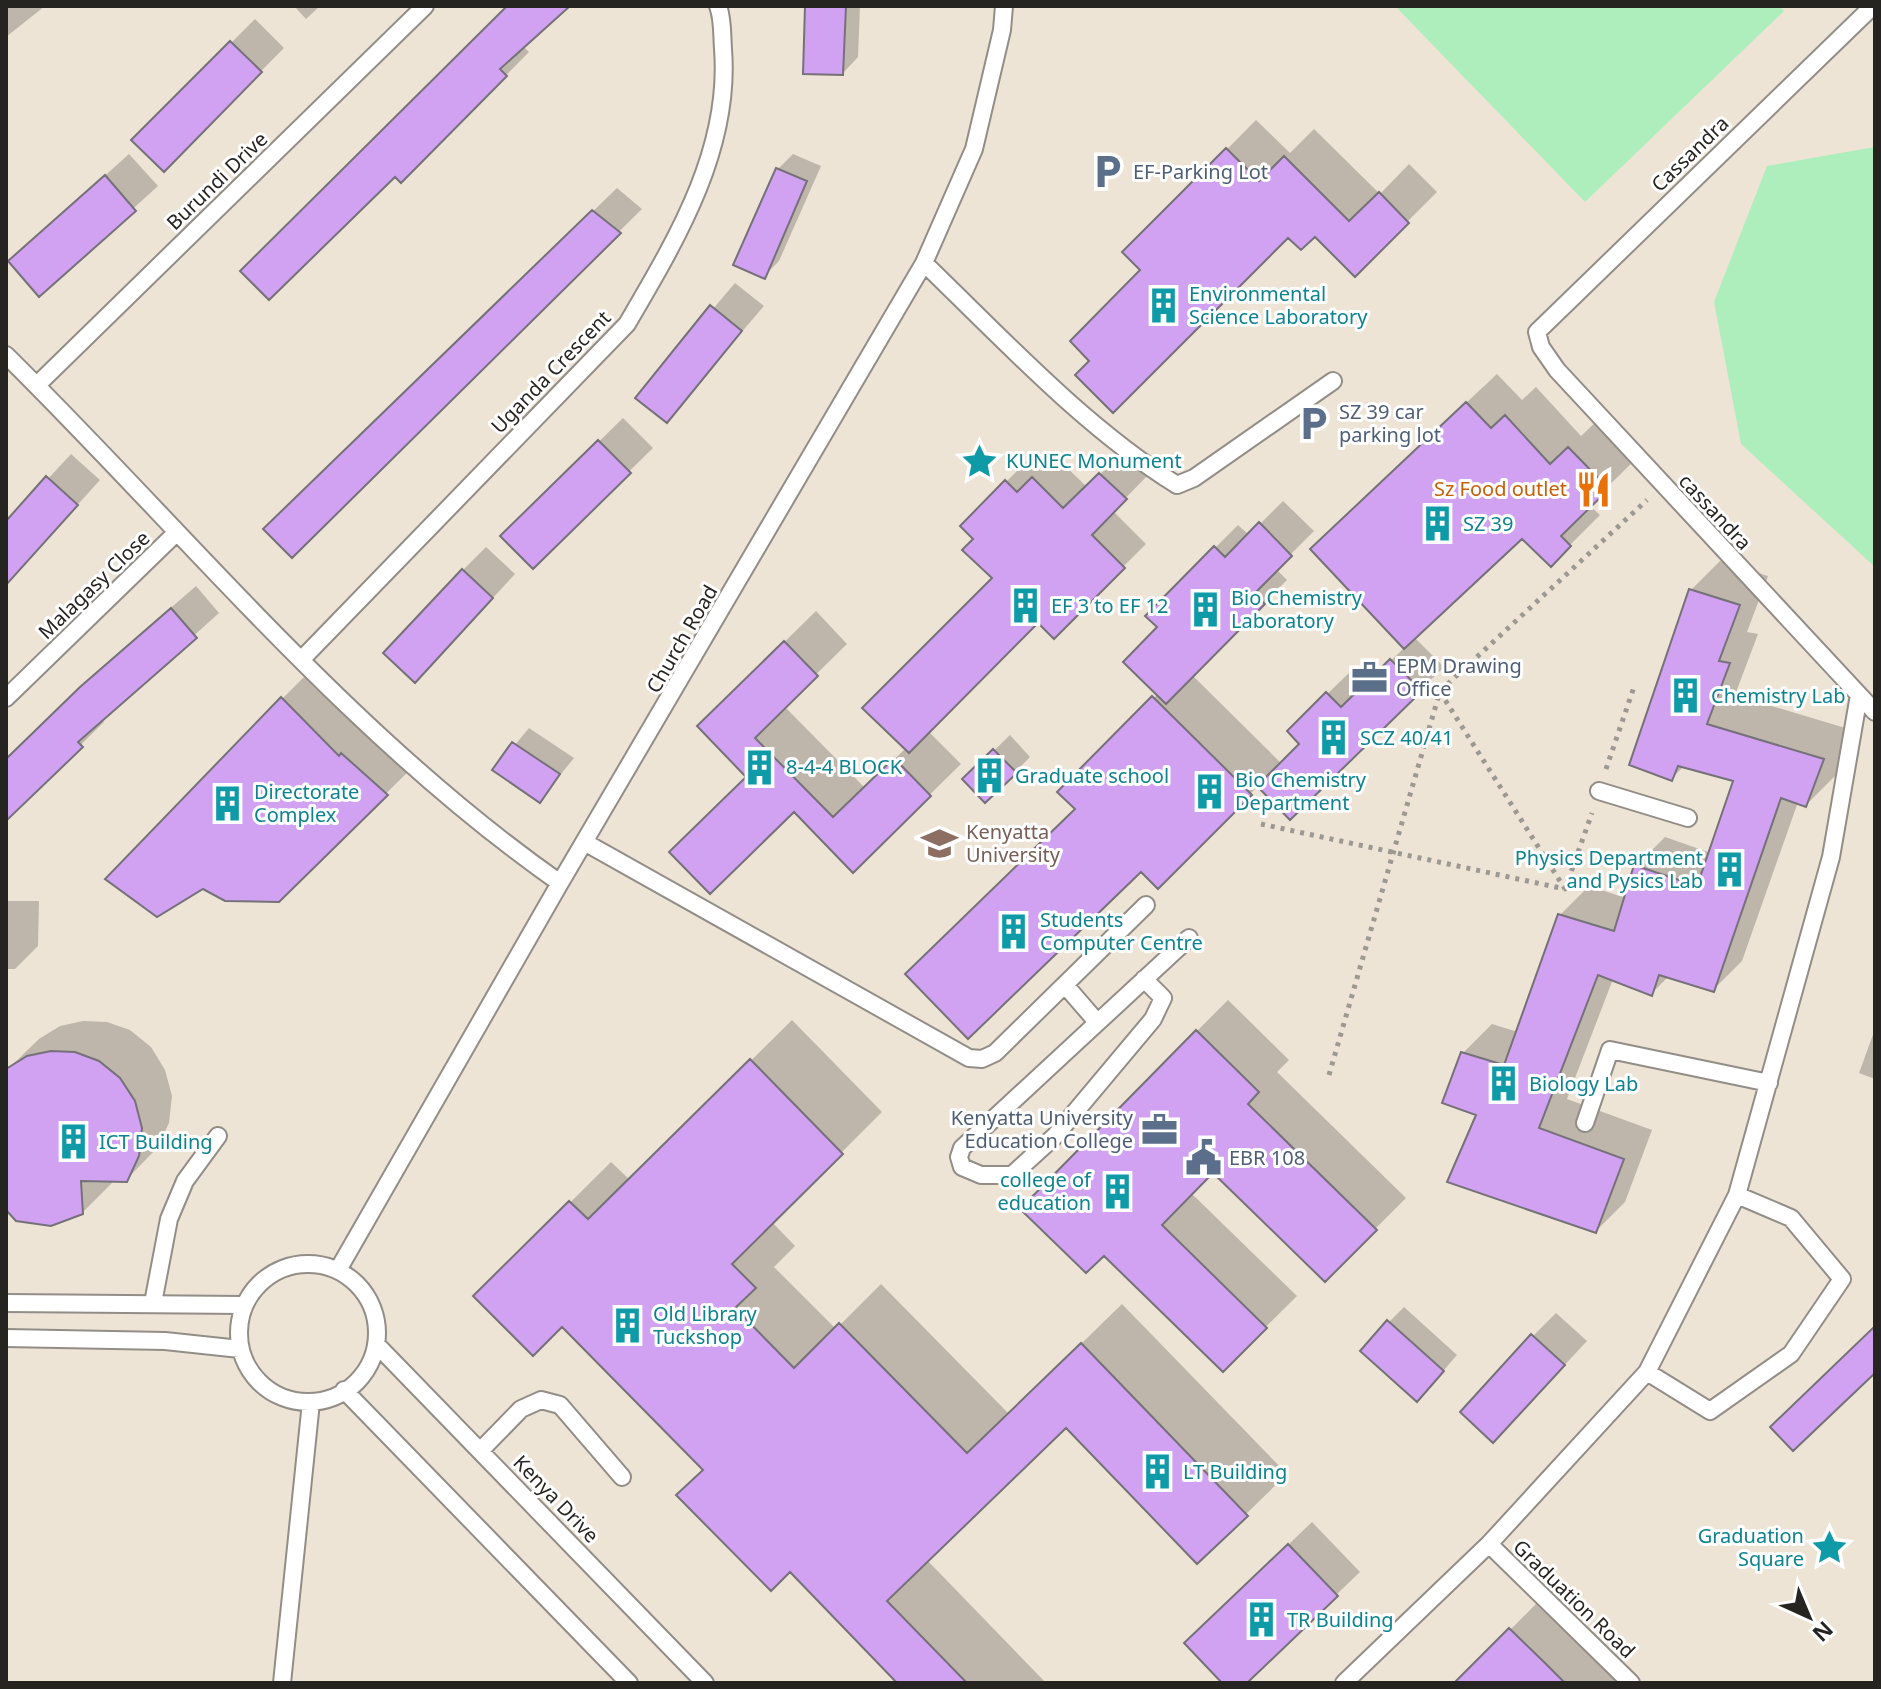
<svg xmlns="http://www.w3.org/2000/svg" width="1881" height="1689" viewBox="0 0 1881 1689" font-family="'Noto Sans',sans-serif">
	<rect width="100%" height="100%" fill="#f5efe8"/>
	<path fill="#eee4d6" d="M 6,6 L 1875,6 L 1875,1683 L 6,1683 Z"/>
	<path fill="#adeebc" d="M 1395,6 L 1779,6 L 1784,11 L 1585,202 Z
		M 1875,147 L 1875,567 L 1741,444 L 1714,302 L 1767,166 Z"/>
	<path fill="#0003" d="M 6,6 L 45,6 L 6,37 Z
		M 294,6 L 320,6 L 306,19 Z
		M 513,6 L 567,6 L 523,46 L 529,52 L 401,181 Z
		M 807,6 L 860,6 L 858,57 L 843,73 Z
		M 255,19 L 284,48 L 164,169 L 134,140 Z
		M 1256,120 L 1290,153 L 1314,129 L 1380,194 L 1409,164 L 1437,192 L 1355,274 L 1315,234 L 1288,235 L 1092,361 L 1143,270 L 1125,252 Z
		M 129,154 L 158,186 L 39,294 L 10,261 Z
		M 793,154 L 821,166 L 779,261 L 764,276 L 778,169 Z
		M 617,188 L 642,209 L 292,555 L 289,506 Z
		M 735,283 L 764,306 L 666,420 L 638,397 Z
		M 1497,374 L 1522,400 L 1536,387 L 1581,436 L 1599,419 L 1637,458 L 1589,505 L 1600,515 L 1551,564 L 1522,536 L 1414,637 L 1444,667 L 1290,817 L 1259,785 L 1158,887 L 1060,792 L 1158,694 L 1160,627 L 1148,615 L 1238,525 L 1249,535 L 1283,501 L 1314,531 L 1276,569 L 1287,580 L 1192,675 L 1282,764 L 1302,744 L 1289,731 L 1351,671 L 1365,686 L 1405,647 L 1342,519 Z
		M 623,418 L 653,448 L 533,566 L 503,536 Z
		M 1123,452 L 1148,475 L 1113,511 L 1146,544 L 1054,636 L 1038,620 L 928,731 L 961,764 L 853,870 L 794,809 L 748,776 L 699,726 L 816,611 L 847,644 L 784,706 L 865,788 L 906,748 L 994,578 L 976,539 L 962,526 L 1029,459 L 1041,471 L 1055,456 L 1087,487 Z
		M 71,454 L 100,480 L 6,584 L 6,524 Z
		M 486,547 L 515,574 L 438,657 L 463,570 Z
		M 1720,561 L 1768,576 L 1747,632 L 1758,634 L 1735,695 L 1852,730 L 1835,776 L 1806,805 L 1798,802 L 1742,961 L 1713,990 L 1669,976 L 1651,994 L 1613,979 L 1567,1099 L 1652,1130 L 1625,1202 L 1596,1231 L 1479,1114 L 1463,1053 L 1492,1024 L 1518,1032 L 1560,915 L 1589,886 L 1626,898 L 1636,866 L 1665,837 L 1711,853 L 1736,780 L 1685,765 L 1671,779 L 1691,590 Z
		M 196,586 L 219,613 L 101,719 L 104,722 L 6,818 L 6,761 L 106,664 Z
		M 313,668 L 417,763 L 278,900 L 282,699 Z
		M 529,728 L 574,758 L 540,800 L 495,769 Z
		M 1010,735 L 1030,757 L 1015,772 L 965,779 Z
		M 6,901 L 39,901 L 38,946 L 15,969 L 6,969 Z
		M 1228,1000 L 1289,1060 L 1277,1072 L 1406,1198 L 1325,1279 L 1213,1170 L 1191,1193 L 1297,1296 L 1223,1369 L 1104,1253 L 1197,1031 Z
		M 792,1020 L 882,1112 L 772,1222 L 795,1246 L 774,1267 L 836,1329 L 881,1284 L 1009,1414 L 1122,1304 L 1287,1474 L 1197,1562 L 1066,1425 L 927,1560 L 1046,1683 L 900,1683 L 705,1469 L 562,1324 L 476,1296 L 611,1162 L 630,1180 Z
		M 83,1021 L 107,1022 L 130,1030 L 151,1047 L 165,1070 L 172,1096 L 169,1123 L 157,1148 L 126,1180 L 113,1182 L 82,1213 L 6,1208 L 7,1070 L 39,1039 L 60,1026 Z
		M 1875,1029 L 1875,1079 L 1859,1073 Z
		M 1404,1307 L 1457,1355 L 1432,1384 L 1389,1322 Z
		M 1556,1313 L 1587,1341 L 1516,1417 L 1533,1336 Z
		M 1312,1522 L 1360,1572 L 1244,1683 L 1225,1683 L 1210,1620 Z
		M 1539,1601 L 1620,1683 L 1457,1683 Z"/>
	<path fill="#d1a1f2" stroke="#757179" stroke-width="2" d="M 507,6 L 570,6 L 500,69 L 507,76 L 401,183 L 395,177 L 269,300 L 240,271 Z
		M 805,6 L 846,6 L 843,75 L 803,74 Z
		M 230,41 L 262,72 L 164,172 L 131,140 Z
		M 1226,148 L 1259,181 L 1284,156 L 1349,221 L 1379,192 L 1409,223 L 1355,277 L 1315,237 L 1301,250 L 1288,238 L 1113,413 L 1075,375 L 1089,361 L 1070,341 L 1140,270 L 1122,252 Z
		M 776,168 L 807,181 L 765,279 L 733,265 Z
		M 105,175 L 136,211 L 39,297 L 8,261 Z
		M 592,210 L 621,233 L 292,558 L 263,529 Z
		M 710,305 L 742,331 L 667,423 L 635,398 Z
		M 1466,402 L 1491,428 L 1505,415 L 1550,464 L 1568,447 L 1609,489 L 1561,536 L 1571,546 L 1551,567 L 1522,539 L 1404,649 L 1310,549 Z
		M 598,440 L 631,473 L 533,569 L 500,536 Z
		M 1099,473 L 1127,499 L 1092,535 L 1125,568 L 1054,639 L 1038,623 L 909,753 L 862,708 L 992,578 L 962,550 L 973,539 L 960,526 L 1005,480 L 1017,492 L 1032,477 L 1063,508 Z
		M 46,476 L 78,505 L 6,585 L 6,521 Z
		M 1259,522 L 1292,556 L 1254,594 L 1265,604 L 1166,704 L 1123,662 L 1157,627 L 1145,616 L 1214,546 L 1225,557 Z
		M 462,569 L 493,598 L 415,683 L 383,653 Z
		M 1689,589 L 1740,605 L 1719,661 L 1730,663 L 1707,724 L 1824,759 L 1806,807 L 1781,798 L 1714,992 L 1659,975 L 1652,996 L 1598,975 L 1539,1128 L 1624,1159 L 1596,1233 L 1447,1182 L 1476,1115 L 1442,1103 L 1461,1052 L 1504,1065 L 1558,914 L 1614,931 L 1634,865 L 1697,886 L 1733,781 L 1678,766 L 1672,781 L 1629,765 Z
		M 171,608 L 197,638 L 78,742 L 83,747 L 6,821 L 6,759 L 80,687 Z
		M 784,641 L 818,676 L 755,738 L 833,817 L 894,758 L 931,796 L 853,873 L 794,812 L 710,894 L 669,852 L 746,777 L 697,726 Z
		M 1390,659 L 1422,691 L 1290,820 L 1257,786 L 1299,744 L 1287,731 L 1326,692 L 1341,707 Z
		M 1152,696 L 1252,795 L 1158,889 L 1141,872 L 968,1039 L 905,974 L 1075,809 L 1057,792 Z
		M 281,697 L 339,756 L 341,753 L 388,795 L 279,902 L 225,901 L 203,889 L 157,917 L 105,879 Z
		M 512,742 L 560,774 L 540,803 L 492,770 Z
		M 993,749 L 1017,773 L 985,803 L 962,779 Z
		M 1196,1030 L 1259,1092 L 1248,1104 L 1377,1230 L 1325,1282 L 1213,1173 L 1162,1225 L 1267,1328 L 1223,1372 L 1104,1256 L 1086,1273 L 1020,1209 Z
		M 51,1051 L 75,1052 L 99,1061 L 120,1078 L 135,1101 L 142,1128 L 139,1156 L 127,1182 L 81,1181 L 83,1214 L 51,1226 L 16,1221 L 6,1210 L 6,1069 L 27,1056 Z
		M 750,1059 L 843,1154 L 732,1264 L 756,1288 L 735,1308 L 794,1368 L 839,1323 L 967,1453 L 1081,1343 L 1248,1516 L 1197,1564 L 1066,1428 L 887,1601 L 967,1683 L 897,1683 L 790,1572 L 771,1591 L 676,1495 L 703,1470 L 562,1327 L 533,1356 L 473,1296 L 569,1201 L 588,1219 Z
		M 1387,1320 L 1444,1371 L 1417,1402 L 1360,1351 Z
		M 1875,1326 L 1875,1373 L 1793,1451 L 1770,1427 Z
		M 1531,1334 L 1565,1365 L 1493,1443 L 1460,1412 Z
		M 1288,1544 L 1338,1596 L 1247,1683 L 1222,1683 L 1184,1643 Z
		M 1509,1628 L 1545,1663 L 1565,1683 L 1454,1683 Z"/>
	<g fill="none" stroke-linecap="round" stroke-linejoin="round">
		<defs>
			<path id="lane" d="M 1873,6 L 1537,332 L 1541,347 L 1557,370 L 1875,712
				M 924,263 C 1003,339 1084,427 1177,485 L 1194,478 L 1333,381
				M 6,355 C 187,534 350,736 560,883
				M 37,385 L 425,6
				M 301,660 L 627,324 C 676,240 731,150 723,49 C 722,35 723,19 718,6
				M 6,698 L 175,534
				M 1599,791 L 1688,818
				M 586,843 L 969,1058 L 982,1059 L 995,1053 L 1146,905
				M 1144,979 L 1163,998 L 1153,1019 L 1055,1136 L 1012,1175 L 981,1175 L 962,1167 L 959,1157 L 962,1148 C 1038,1078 1113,1008 1189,938
				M 1065,985 L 1097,1022
				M 1585,1123 L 1610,1050 L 1769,1083
				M239 1333a69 69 0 1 1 138 0a69 69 0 1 1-138 0Z
				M 338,1270 L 560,883 L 924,263 L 974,149 L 1002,30 L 1004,6
				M 6,1303 L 244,1305
				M 153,1303 L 169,1219 L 185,1181 L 218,1136
				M 6,1338 L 165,1341 L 240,1349
				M 376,1344 L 705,1683
				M 1647,1372 L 1710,1411 L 1791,1354 L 1842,1279 L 1791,1218 L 1737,1195
				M 344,1390 L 629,1683
				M 481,1450 L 521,1409 L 541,1400 L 560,1405 L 622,1477
				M 1489,1544 L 1631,1683
				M 282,1683 L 311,1402
				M 1344,1683 L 1489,1544 L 1647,1372 L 1737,1195 L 1831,857 L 1859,695"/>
		</defs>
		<use href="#lane" stroke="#928d86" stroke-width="20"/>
		<path stroke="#9c9892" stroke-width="5" stroke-dasharray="4 6" stroke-linecap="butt" d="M 1440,692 L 1565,889
			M 1606,769 L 1634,687
			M 1261,824 L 1565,889 L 1592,813
			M 1329,1075 L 1440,691 L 1647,500"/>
		<use href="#lane" stroke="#fff" stroke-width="16"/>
	</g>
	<defs>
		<symbol id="parking-bare" viewBox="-9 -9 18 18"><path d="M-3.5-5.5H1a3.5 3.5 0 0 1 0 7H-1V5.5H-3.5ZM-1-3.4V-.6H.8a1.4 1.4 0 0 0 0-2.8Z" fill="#5c6f8a" stroke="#fff" stroke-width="2.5" paint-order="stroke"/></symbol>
		<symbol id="building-bare" viewBox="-9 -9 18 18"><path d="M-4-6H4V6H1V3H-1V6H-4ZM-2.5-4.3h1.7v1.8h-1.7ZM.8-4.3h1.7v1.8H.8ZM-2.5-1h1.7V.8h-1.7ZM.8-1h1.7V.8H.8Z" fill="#0f9aa8" stroke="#fff" stroke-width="2.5" paint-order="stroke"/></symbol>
		<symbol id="sight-bare" viewBox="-9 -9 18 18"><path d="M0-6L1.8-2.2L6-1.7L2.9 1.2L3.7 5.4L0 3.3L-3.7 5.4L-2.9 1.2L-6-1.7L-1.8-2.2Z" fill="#0f9aa8" stroke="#fff" stroke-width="2.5" paint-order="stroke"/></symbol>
		<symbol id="restaurant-bare" viewBox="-9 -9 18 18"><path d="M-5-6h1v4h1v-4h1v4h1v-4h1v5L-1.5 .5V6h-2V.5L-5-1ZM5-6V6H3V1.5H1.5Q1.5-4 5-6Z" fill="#e8710a" stroke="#fff" stroke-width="2.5" paint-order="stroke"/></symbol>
		<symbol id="office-bare" viewBox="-9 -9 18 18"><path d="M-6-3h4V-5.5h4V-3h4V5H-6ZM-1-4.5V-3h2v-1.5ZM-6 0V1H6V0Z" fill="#5c6f8a" stroke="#fff" stroke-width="2.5" paint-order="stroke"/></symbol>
		<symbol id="university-bare" viewBox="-9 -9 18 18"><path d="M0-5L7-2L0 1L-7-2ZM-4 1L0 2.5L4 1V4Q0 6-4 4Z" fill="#8d6e63" stroke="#fff" stroke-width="2.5" paint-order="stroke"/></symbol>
		<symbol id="civic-bare" viewBox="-9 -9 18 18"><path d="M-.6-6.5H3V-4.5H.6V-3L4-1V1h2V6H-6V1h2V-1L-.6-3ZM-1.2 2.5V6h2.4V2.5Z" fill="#5c6f8a" stroke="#fff" stroke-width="2.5" paint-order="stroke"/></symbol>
	</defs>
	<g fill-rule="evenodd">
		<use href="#parking-bare" x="1082" y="146" width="51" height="51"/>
		<use href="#building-bare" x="1138" y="280" width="51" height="51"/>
		<use href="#parking-bare" x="1288" y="398" width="51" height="51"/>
		<use href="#sight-bare" x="954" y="436" width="51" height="51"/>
		<use href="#restaurant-bare" x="1568" y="464" width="51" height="51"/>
		<use href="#building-bare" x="1412" y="498" width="51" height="51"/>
		<use href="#building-bare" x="1000" y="580" width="51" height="51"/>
		<use href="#building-bare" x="1180" y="584" width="51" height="51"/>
		<use href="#office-bare" x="1344" y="652" width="51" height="51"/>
		<use href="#building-bare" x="1660" y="670" width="51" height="51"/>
		<use href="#building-bare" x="1308" y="712" width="51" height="51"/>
		<use href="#building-bare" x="734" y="742" width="51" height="51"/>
		<use href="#building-bare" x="964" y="750" width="51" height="51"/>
		<use href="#building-bare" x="1184" y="766" width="51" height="51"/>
		<use href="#building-bare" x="202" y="778" width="51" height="51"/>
		<use href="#university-bare" x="914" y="818" width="51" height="51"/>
		<use href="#building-bare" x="1704" y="844" width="51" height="51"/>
		<use href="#building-bare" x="988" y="906" width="51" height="51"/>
		<use href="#building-bare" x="1478" y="1058" width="51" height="51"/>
		<use href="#office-bare" x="1134" y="1104" width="51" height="51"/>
		<use href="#building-bare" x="48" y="1116" width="51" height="51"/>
		<use href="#civic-bare" x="1178" y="1132" width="51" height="51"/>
		<use href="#building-bare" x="1092" y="1166" width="51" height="51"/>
		<use href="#building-bare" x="602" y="1300" width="51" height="51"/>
		<use href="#building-bare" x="1132" y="1446" width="51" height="51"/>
		<use href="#sight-bare" x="1804" y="1522" width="51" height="51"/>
		<use href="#building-bare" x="1236" y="1594" width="51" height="51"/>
	</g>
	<g text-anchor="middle" stroke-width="6" stroke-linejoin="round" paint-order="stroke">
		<g font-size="20" fill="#262421" stroke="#fff">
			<text transform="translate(1690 154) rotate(-44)" y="7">Cassandra</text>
			<text transform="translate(217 181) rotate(-44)" y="7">Burundi Drive</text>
			<text transform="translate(551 372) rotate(-46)" y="7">Uganda Crescent</text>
			<text transform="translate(1715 512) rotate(47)" y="7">cassandra</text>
			<text transform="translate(94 585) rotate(-44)" y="7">Malagasy Close</text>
			<text transform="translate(682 639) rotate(-60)" y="7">Church Road</text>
			<text transform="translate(556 1499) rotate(46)" y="7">Kenya Drive</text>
			<text transform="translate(1574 1599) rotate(44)" y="7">Graduation Road</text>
		</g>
		<g font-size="20" fill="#4e5e75" stroke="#fff" text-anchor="start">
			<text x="1133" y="179">EF-Parking Lot</text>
			<text x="1339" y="419">SZ 39 car<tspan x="1339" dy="23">parking lot</tspan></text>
			<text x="1396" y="673">EPM Drawing<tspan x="1396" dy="23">Office</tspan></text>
			<text x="1133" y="1125" text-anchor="end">Kenyatta University<tspan x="1133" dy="23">Education College</tspan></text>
			<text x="1229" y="1165">EBR 108</text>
		</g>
		<g font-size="20" fill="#0d838f" stroke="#fff" text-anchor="start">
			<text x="1189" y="301">Environmental<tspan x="1189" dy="23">Science Laboratory</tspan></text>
			<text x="1006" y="468">KUNEC Monument</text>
			<text x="1463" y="531">SZ 39</text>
			<text x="1231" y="605">Bio Chemistry<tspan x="1231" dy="23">Laboratory</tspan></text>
			<text x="1051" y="613">EF 3 to EF 12</text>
			<text x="1711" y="703">Chemistry Lab</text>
			<text x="1360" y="745">SCZ 40/41</text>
			<text x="786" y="774">8-4-4 BLOCK</text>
			<text x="1015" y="783">Graduate school</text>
			<text x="1235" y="787">Bio Chemistry<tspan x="1235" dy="23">Department</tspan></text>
			<text x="254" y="799">Directorate<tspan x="254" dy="23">Complex</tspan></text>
			<text x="1703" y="865" text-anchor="end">Physics Department<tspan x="1703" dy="23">and Pysics Lab</tspan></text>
			<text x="1040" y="927">Students<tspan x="1040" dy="23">Computer Centre</tspan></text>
			<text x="1529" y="1091">Biology Lab</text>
			<text x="99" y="1149">ICT Building</text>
			<text x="1091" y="1187" text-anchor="end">college of<tspan x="1091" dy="23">education</tspan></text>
			<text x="653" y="1321">Old Library<tspan x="653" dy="23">Tuckshop</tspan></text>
			<text x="1183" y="1479">LT Building</text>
			<text x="1804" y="1543" text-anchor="end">Graduation<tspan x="1804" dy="23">Square</tspan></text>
			<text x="1287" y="1627">TR Building</text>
		</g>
		<g font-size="20" fill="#c56008" stroke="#fff" text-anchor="end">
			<text x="1567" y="496">Sz Food outlet</text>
		</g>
		<g font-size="20" fill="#785e54" stroke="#fff" text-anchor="start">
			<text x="966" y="839">Kenyatta<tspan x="966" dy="23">University</tspan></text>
		</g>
	</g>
	<rect width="1881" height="1689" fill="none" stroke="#262421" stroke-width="16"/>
	<g transform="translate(1809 1617) rotate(136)" stroke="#ffffff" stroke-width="6" paint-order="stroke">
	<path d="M0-6L14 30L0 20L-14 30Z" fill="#262421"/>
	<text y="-12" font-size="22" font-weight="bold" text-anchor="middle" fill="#262421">N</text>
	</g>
</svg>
